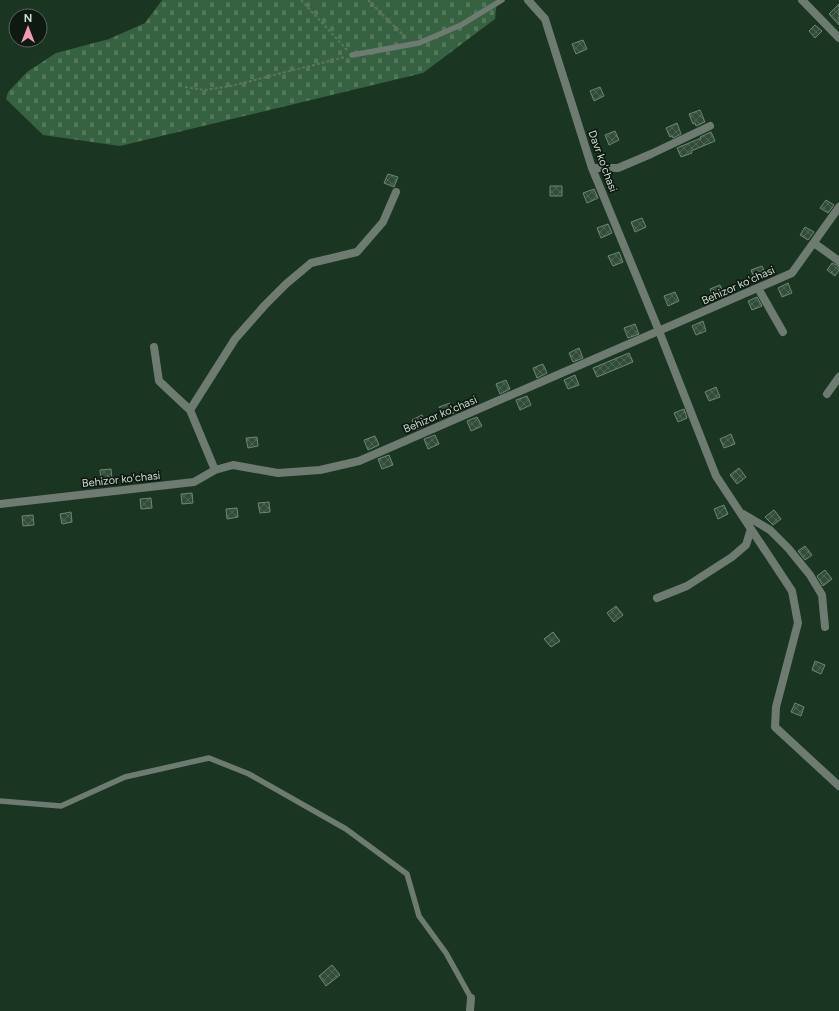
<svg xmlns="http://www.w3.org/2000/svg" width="839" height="1011" viewBox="0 0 839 1011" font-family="Figtree,sans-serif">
	<defs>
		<pattern id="cemetery-stones" width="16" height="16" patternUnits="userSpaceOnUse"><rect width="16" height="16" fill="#366242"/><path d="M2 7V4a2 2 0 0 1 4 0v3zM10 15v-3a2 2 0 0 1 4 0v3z" fill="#52785c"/></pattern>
		<pattern id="building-cross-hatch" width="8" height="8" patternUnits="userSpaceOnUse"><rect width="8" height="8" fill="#314c38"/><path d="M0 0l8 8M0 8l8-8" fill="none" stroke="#4e6554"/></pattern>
	</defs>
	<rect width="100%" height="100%" fill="#1b3523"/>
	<path fill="url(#cemetery-stones)" d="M 162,0 L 497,0 L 495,19 L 423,73 L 120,146 L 43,135 L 6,99 L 8,92 L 27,72 L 56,53 L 109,39 L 145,23 Z"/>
	<path fill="url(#building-cross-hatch)" stroke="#6c8872" d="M 839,4 L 839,25 L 829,14 Z
		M 815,25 L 822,31 L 815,38 L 809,31 Z
		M 583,40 L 587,49 L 576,54 L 572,44 Z
		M 600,87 L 604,96 L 594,101 L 590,91 Z
		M 700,110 L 705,122 L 696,126 L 695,123 L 693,124 L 689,114 Z
		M 677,123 L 681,134 L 673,138 L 672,136 L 670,137 L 666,128 Z
		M 615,131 L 619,140 L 609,145 L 605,135 Z
		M 711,132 L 715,141 L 691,151 L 692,153 L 681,157 L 677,148 L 701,138 L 700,137 Z
		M 388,174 L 398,177 L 394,187 L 384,183 Z
		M 550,186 L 562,186 L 562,196 L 550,196 Z
		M 594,189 L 598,198 L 587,203 L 583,193 Z
		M 826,200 L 834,205 L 828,213 L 820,208 Z
		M 642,218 L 646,227 L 635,232 L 631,222 Z
		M 608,224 L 612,233 L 601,238 L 597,228 Z
		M 805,227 L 814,232 L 808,240 L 800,235 Z
		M 619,252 L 623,262 L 613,266 L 608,256 Z
		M 832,263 L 839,266 L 839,270 L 835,276 L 827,270 Z
		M 762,266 L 766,275 L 755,280 L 751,270 Z
		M 788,283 L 792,293 L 782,297 L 778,288 Z
		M 720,285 L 724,295 L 714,299 L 710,289 Z
		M 675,292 L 679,301 L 668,306 L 664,296 Z
		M 757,297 L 762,306 L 752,310 L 748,301 Z
		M 703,321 L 706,331 L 696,335 L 692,326 Z
		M 635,324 L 639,334 L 628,338 L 624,328 Z
		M 579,348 L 583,358 L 573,362 L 569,353 Z
		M 629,353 L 633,362 L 597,377 L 593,368 Z
		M 543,364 L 547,373 L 537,378 L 533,368 Z
		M 575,375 L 579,385 L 568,389 L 564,380 Z
		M 506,380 L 510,389 L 500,394 L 496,384 Z
		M 716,387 L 720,397 L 709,401 L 705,392 Z
		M 527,396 L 531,405 L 520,410 L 516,400 Z
		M 450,403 L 454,413 L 443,417 L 439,407 Z
		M 684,409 L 687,418 L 678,422 L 674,413 Z
		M 422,415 L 426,425 L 416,430 L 412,420 Z
		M 477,417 L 482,426 L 471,431 L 467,421 Z
		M 731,434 L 735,444 L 724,448 L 720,439 Z
		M 435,435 L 439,444 L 428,449 L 424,439 Z
		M 375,436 L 379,445 L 368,450 L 364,440 Z
		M 257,437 L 258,446 L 248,448 L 246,438 Z
		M 389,455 L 393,465 L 382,469 L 378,459 Z
		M 739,468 L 746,477 L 737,484 L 730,475 Z
		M 111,469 L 112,479 L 101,480 L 100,470 Z
		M 192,493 L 193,503 L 182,504 L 181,494 Z
		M 151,498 L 152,508 L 141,509 L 140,499 Z
		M 269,502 L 270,512 L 260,513 L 258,503 Z
		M 724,505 L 728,514 L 718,519 L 714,509 Z
		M 237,508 L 238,517 L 227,519 L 226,509 Z
		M 774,510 L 781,519 L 773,525 L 765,517 Z
		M 71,512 L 72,522 L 62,524 L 60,514 Z
		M 33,515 L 34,525 L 23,526 L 22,516 Z
		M 805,546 L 812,555 L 805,560 L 798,551 Z
		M 825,570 L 832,579 L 823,586 L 817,576 Z
		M 616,606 L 623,615 L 614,622 L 607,613 Z
		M 553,632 L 560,641 L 551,647 L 544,639 Z
		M 815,661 L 825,665 L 821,674 L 812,670 Z
		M 795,703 L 804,707 L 801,716 L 791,712 Z
		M 332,965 L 340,975 L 326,986 L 319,976 Z"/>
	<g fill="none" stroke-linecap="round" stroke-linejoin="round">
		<path stroke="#5d7364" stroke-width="2" stroke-dasharray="3 2" stroke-linecap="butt" d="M 301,0 L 347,50
			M 368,0 L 406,38
			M 185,87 L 204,90 L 231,86 L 345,57"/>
		<path stroke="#6e7b71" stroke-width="5.5" d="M 352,55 L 419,43 L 461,25 L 502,0
			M 0,801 L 61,806 L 125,777 L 209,758 L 249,774 L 346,829 L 407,874 L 419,916 L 446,953 L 471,998"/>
		<path stroke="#6e7b71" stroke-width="8" d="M 528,0 L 545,19 L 592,168 L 659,331 L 716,476 L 792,591 L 798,623 L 776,707 L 775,727 L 839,786
			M 802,0 L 839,38
			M 592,168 L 618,168 L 651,154 L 710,126
			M 814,243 L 839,261
			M 758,288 L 783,332
			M 154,347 L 159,381 L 190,410 L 215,470
			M 827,394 L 839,377
			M 190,410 L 235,339 L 265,305 L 286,284 L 311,263 L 357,252 L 383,222 L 396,192
			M 0,504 L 194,482 L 215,470 L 233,465 L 278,473 L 320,470 L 359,461 L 792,273 L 839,207
			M 743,514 L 770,530 L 788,548 L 810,575 L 822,595 L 825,627
			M 657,598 L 687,586 L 732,557 L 746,545 L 751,529
			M 470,1011 L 471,998"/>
	</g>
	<g text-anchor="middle" stroke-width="3.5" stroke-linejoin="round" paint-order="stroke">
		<g font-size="11" fill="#cdddd1" stroke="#0e1a11">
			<text transform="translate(603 161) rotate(70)" y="4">Davr ko'chasi</text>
			<text transform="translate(738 285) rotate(-24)" y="4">Behizor ko'chasi</text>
			<text transform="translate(440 414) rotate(-23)" y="4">Behizor ko'chasi</text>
			<text transform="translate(121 479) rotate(-6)" y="4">Behizor ko'chasi</text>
		</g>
	</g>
	<g transform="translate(28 28)"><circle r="19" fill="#0e1a11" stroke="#5a685e"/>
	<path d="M0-3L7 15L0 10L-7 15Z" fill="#f19ab2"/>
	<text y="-6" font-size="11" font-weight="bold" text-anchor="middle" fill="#cdddd1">N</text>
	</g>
</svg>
